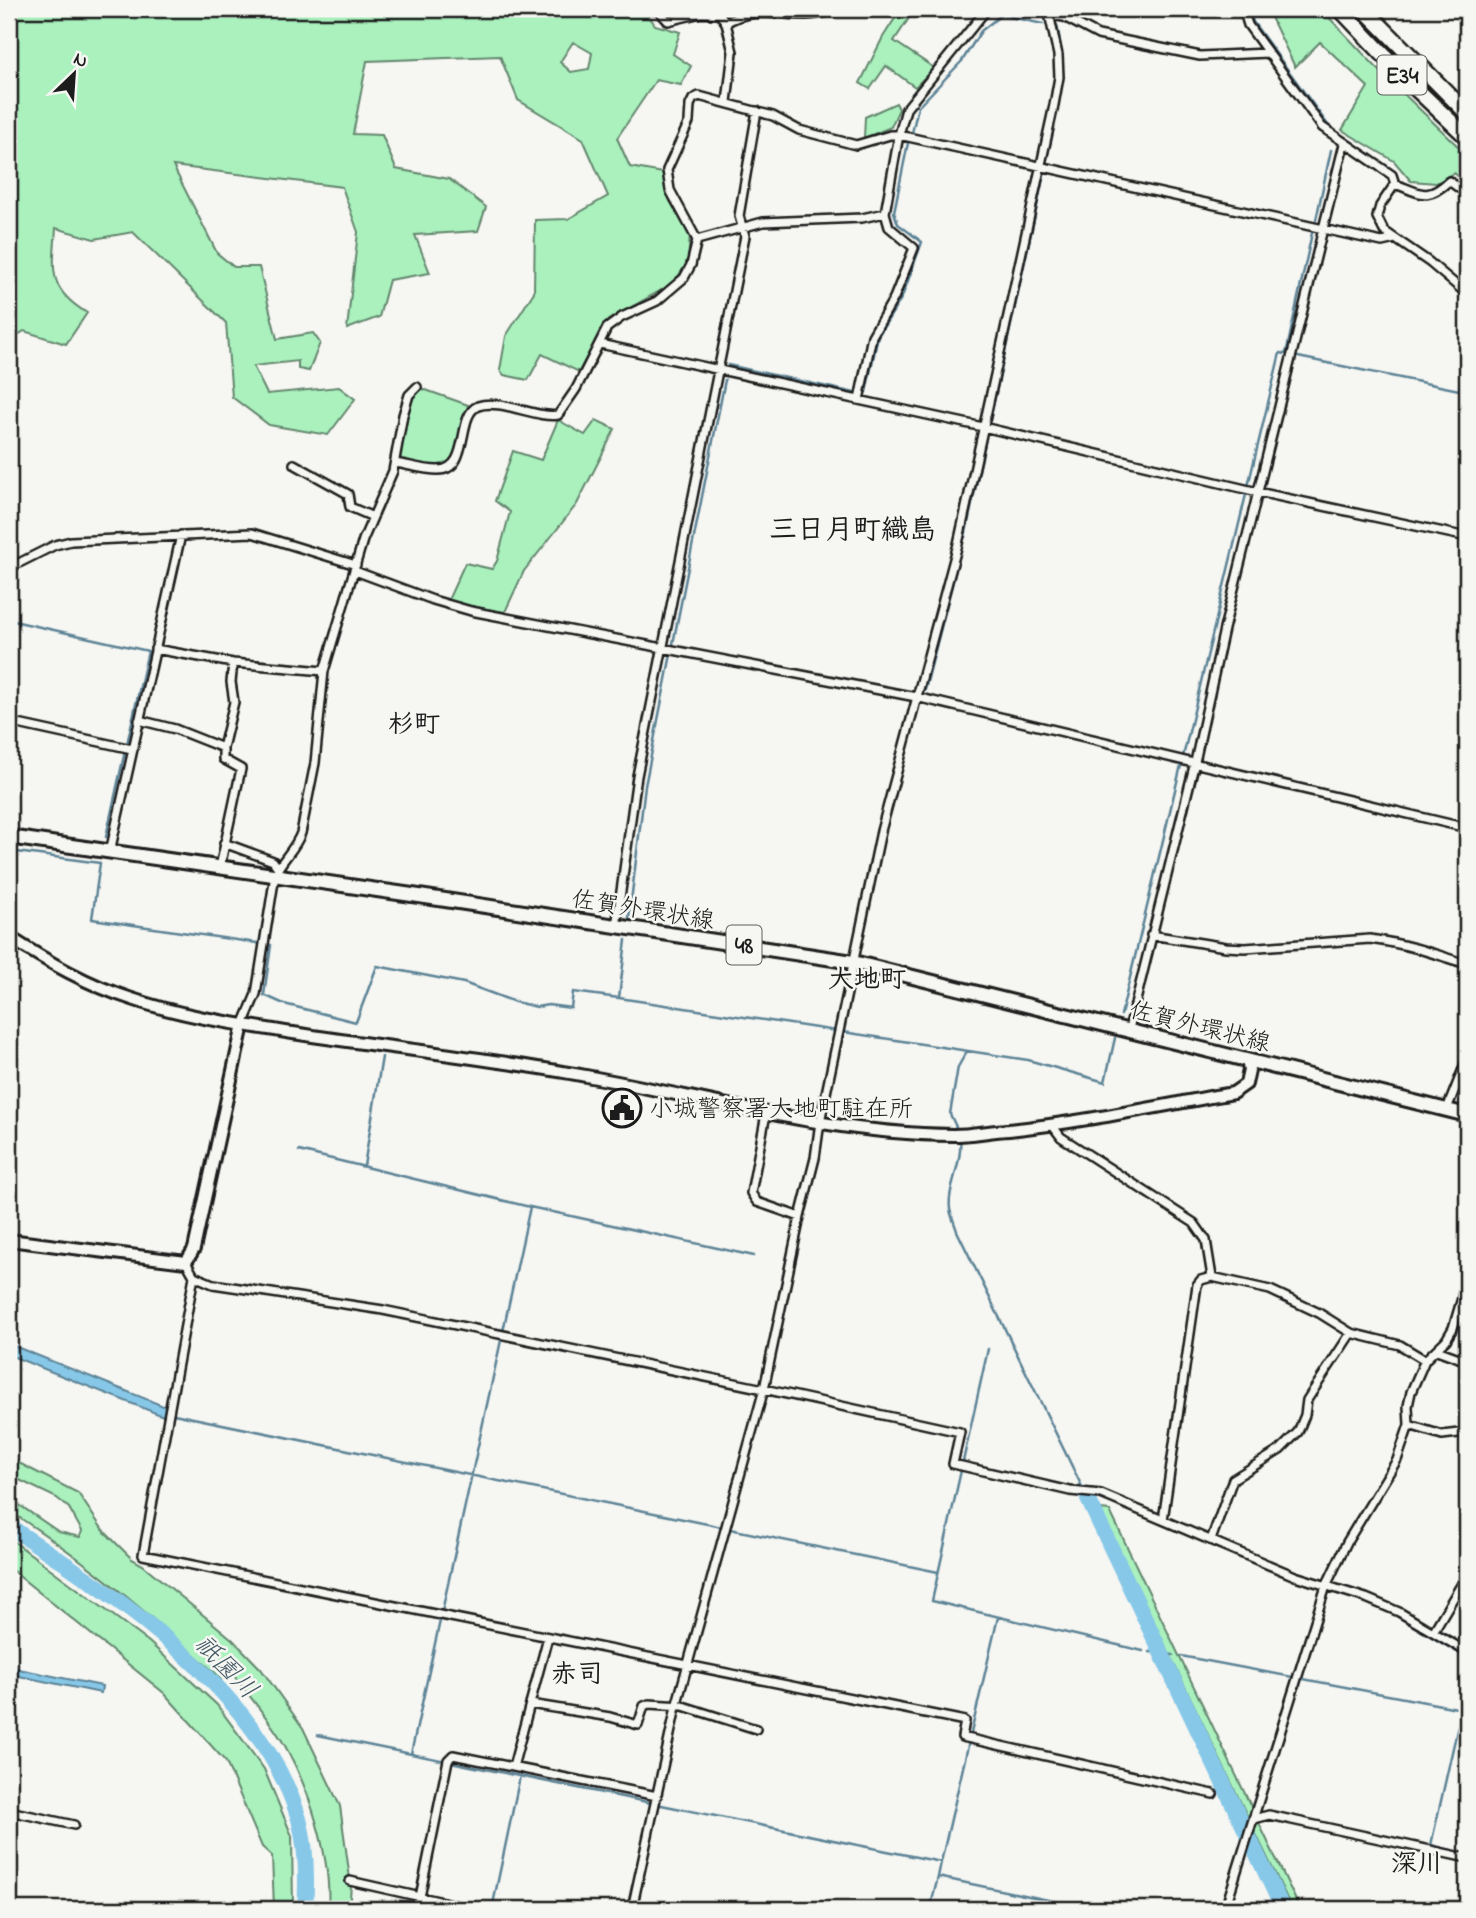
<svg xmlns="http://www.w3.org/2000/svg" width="1476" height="1918" viewBox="0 0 1476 1918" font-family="'Indie Flower','Klee One',sans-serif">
	<rect width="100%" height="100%" fill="#f6f6f2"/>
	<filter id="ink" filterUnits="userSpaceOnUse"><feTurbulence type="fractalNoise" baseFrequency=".0143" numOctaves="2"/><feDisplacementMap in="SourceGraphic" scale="14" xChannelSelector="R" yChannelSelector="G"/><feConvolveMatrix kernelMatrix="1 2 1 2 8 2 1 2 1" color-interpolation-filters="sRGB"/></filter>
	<g filter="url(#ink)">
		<path fill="#aaf1be" stroke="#63866d" stroke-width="2" fill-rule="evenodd" d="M 9,9 L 644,9 L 655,25 L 680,32 L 673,54 L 691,66 L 681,85 L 656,80 L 617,138 L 630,167 L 663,173 L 670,201 L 690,233 L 688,263 L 672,284 L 610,319 L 600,333 L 579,372 L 542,354 L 528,380 L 504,375 L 500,370 L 506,336 L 534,292 L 535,220 L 568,219 L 608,196 L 583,139 L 518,100 L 500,56 L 367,61 L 353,134 L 382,135 L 396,169 L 449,179 L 486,207 L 478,231 L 415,235 L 430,273 L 389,280 L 379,317 L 347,329 L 358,232 L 342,187 L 173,166 L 217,253 L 234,267 L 259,267 L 277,339 L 313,333 L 320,343 L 309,371 L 298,369 L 298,361 L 253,366 L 267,394 L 339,387 L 355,399 L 328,435 L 269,425 L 232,397 L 226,323 L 133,232 L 94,239 L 56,228 C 53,270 47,289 87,313 L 66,344 L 24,331 L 9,341 ZM 573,42 L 592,53 L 589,69 L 571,72 L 560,62 Z
			M 901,9 L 915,9 L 894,41 L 934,68 L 915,87 L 886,66 L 870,89 L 860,83 L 883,37 Z
			M 1267,9 L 1321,9 L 1376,67 L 1467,155 L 1467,183 L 1454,173 L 1436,183 L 1411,181 L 1394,161 L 1342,130 L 1368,87 L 1320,42 L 1295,67 Z
			M 896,103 L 899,109 L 891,127 L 864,138 L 865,117 Z
			M 420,388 L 468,405 L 454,457 L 443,467 L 398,461 L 410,400 Z
			M 558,420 L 585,435 L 596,420 L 615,429 L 577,504 L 524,571 L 505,612 L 470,606 L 448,600 L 465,563 L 492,569 L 497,561 L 510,512 L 495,501 L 513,451 L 541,460 Z
			M 9,1458 L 78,1493 L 103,1530 L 132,1559 L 143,1565 L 232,1639 L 261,1669 L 303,1728 L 340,1806 L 351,1886 L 349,1909 L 328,1909 C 332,1858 309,1788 284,1744 C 269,1719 249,1696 232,1673 L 222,1679 C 154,1619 86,1559 9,1511 L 9,1498 L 59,1532 L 80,1537 L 82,1531 L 69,1508 L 57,1498 L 9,1475 Z
			M 1100,1510 L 1110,1511 L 1300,1909 L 1292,1909 Z
			M 9,1538 L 149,1642 L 217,1705 L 264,1769 L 292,1836 L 293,1909 L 274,1909 L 272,1856 L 262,1847 L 226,1762 L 164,1693 L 9,1568 Z"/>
		<path fill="#87c8e8" stroke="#5c8396" stroke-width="2" d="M 9,1344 L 166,1407 L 163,1416 L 9,1355 Z
			M 9,1667 L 102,1686 L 101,1693 L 9,1674 Z"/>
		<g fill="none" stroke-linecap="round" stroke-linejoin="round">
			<path stroke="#5c8396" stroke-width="2.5" d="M 1054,9 L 1054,10
				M 1249,9 L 1253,22 L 1328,125 L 1337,134
				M 1055,121 C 1063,83 1065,63 1057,25
				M 912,133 L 918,107 L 962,61 L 981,31 L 1001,15 L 1043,24
				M 1046,162 L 1053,132
				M 1316,220 L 1331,150
				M 1298,357 L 1459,390 L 1467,355
				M 728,365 L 855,393
				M 866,392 L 878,336 L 902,297 L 922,242 L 898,224 L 894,212 L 908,143
				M 990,420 L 1044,174
				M 965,537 L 986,438
				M 9,620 L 148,651 L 127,744
				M 925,690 L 960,554
				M 106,837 L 125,751
				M 9,851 L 100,863 L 92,919 L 271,945 L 264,995 L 284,1004 L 356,1022 L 377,966 L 464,983 L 515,1002 L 537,1007 L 548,1005 L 571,1008 L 573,992 L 619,998 L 1028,1060 L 1105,1082 L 1115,1038
				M 629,918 L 645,786 L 725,380
				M 619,998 L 626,940
				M 1121,1015 L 1280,353 L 1286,354 L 1312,233
				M 958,1131 L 950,1114 L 958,1067 L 967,1051
				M 960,1137 C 963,1163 947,1188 950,1209 C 951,1216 955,1224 957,1231 L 1088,1499
				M 299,1151 L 530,1207 L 754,1256
				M 364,1166 L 382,1057
				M 988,1349 L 932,1601 L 1143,1651
				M 164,1412 L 722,1527
				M 730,1529 L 938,1572
				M 1373,1605 L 1395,1615 L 1467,1658
				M 1150,1652 L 1173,1655
				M 1181,1656 L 1462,1709
				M 1467,1686 L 1431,1845 L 1467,1854
				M 318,1735 L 941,1862 L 938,1877 L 1091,1909
				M 411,1754 L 530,1207
				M 941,1862 L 998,1617
				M 492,1909 L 520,1776
				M 930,1909 L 938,1877"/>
			<path stroke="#87c8e8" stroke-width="16" d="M 1088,1499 L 1283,1909
				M 9,1526 C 116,1597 260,1689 299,1819 C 307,1848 307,1880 305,1909"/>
			<defs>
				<path id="street" d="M 657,9 L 668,21 L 701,13 L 720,14 L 726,23
					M 1243,9 L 1248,25 L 1322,127 L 1392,175 L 1395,184 L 1380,206 L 1377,217 L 1384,231 L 1429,262 L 1467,294
					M 1049,15 L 1064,17 L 1098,35 L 1200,56 L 1268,53
					M 727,102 L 733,52 L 726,23 C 759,1 802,25 835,9
					M 1395,184 C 1421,193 1426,202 1449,181 L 1467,194
					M 697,240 L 763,222 L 862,218 L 885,213
					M 600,344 L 983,427 L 1258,492 L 1467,537
					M 859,400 L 872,336 L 894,298 L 914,248 L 889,227 L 885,213 L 899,135 L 906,109 L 987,9
					M 395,463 C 409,465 424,470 438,470 C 471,470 456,415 478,406 C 500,398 537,419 558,415 L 576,389 L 607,328 L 622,317 L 657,301 L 684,278 L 691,265 L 697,240 L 670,190 L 667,170 L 689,122 L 690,105 L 693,99 L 699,96 L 773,116 L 799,130 L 856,145 L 890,135 L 899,135 L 1382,242 L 1395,239
					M 294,464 L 348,494 L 350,507 L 373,517
					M 9,568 L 55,545 L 71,541 L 252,533 L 356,565
					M 355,571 L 433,600 L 471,611 L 916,697 L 1467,828
					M 155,649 L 233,663 L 324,671
					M 139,720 L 175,729 L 223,748
					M 9,722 L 132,749
					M 224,843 L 273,861 L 278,868
					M 110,852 L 181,535
					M 220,867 L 241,769 L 223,759 L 223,748 L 234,702 L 231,682 L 233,663
					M 616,927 L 637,776 L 745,236 L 739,216 L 757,111
					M 1151,935 L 1226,947 L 1245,948 L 1370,939 C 1392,942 1414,947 1435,954 C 1447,957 1455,962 1467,963
					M 243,1025 L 256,994 L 275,875 C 280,861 295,850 301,833 L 315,763 L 324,671 L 363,540 L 393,471 L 403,415 L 409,395 L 417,387
					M 1129,1029 L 1195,762 L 1224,629 L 1344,144
					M 1447,1109 L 1467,1059
					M 766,1114 L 751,1193 L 757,1202 L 800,1217
					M 1052,1125 L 1061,1137 L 1194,1223 L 1206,1240 L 1212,1277 L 1270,1290 L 1319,1313 L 1351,1333 L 1400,1345 L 1425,1360
					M 186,1262 L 194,1276 L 213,1284 L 383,1310 L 764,1389 L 960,1432 L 953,1464 L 1070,1491 L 1101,1494 L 1295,1576 L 1366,1598 L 1399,1612 L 1467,1652
					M 194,1276 L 143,1555 L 965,1721 L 962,1737 L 1213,1794
					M 1437,1350 L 1467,1361
					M 1409,1425 L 1442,1435 L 1467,1432
					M 1163,1520 L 1197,1285 L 1201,1280 L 1212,1277
					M 1211,1540 L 1233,1479 L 1280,1450 L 1298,1432 L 1305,1415 L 1307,1400 L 1351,1333
					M 1433,1632 L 1467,1575
					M 530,1704 L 610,1717 L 638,1725 L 644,1706 L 649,1704 L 683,1706 L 756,1729
					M 513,1767 L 548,1637
					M 9,1811 L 74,1825
					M 1254,1819 L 1269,1815 L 1467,1858
					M 350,1881 L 474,1909
					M 420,1897 L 448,1760 L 453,1755 L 657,1796
					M 632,1909 L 676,1707 L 764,1389 L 800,1217 L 815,1158 L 820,1122 L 881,831 L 958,544 L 1054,105 L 1059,77 L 1058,55 L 1048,9
					M 1225,1909 L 1326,1586 L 1347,1542 L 1397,1460 L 1409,1425 L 1408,1406 L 1411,1392 L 1425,1360 L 1446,1340 L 1453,1328 L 1462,1298 L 1467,1268"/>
				<path id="secondary" d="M 9,937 C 48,962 88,985 132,999 C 184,1017 239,1024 293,1033 C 390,1048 489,1058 586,1076 C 708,1098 828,1134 953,1135 C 971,1135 990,1131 1009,1130 C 1084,1122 1159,1106 1233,1093 L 1246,1084 L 1249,1070 L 1247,1060
					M 9,1240 L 186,1262 L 194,1249 L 243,1025"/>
				<path id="primary" d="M 9,837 L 419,896 L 853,962 L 1467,1115"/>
				<path id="highway" d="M 1340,9 L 1411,84 L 1467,137
					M 1364,9 L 1467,113"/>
			</defs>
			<use href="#street" stroke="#1c1c1c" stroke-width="12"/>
			<use href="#secondary" stroke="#1c1c1c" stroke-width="16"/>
			<use href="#primary" stroke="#1c1c1c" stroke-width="18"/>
			<use href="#highway" stroke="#1c1c1c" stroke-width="19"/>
			<use href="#street" stroke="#f6f6f2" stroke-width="7"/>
			<use href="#secondary" stroke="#f6f6f2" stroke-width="10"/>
			<use href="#primary" stroke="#f6f6f2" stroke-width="12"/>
			<use href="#highway" stroke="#f6f6f2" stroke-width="14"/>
		</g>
	</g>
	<defs>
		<symbol id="civic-ring" viewBox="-11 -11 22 22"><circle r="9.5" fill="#f6f6f2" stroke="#1c1c1c" stroke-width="1.5"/><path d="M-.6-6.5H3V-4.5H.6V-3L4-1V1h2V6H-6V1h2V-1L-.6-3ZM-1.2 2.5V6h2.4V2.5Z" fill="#1c1c1c"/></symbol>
	</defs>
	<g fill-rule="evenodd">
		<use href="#civic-ring" x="600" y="1086" width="44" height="44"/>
	</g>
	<g text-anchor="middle" stroke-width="5" stroke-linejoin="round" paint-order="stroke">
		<g fill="#f6f6f2" stroke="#5d5d5c" stroke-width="2">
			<rect x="1377.5" y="55.5" width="49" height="39" rx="5"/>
			<rect x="726.5" y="925.5" width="35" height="39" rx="5"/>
		</g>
		<g font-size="23" font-weight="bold" fill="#1c1c1c">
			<text x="1402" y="83">E34</text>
			<text x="744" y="953">48</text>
		</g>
		<g font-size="24" fill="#1c1c1c" stroke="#f6f6f2">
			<text transform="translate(643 909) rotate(9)" y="8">佐賀外環状線</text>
			<text transform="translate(1200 1026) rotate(14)" y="8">佐賀外環状線</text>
		</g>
		<g font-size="24" fill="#1c1c1c" stroke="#f6f6f2" text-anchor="start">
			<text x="649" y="1116">小城警察署大地町駐在所</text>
		</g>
		<g font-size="26" font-weight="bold" fill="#1c1c1c" stroke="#f6f6f2">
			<text x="414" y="732">杉町</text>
			<text x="867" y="987">大地町</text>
			<text x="577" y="1682">赤司</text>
			<text x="1417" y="1872">深川</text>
		</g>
		<g font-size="26" font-style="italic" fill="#415863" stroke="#f6f6f2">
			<text transform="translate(227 1666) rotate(46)" y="9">祇園川</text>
		</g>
		<g font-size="28" font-weight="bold" fill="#1c1c1c" stroke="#f6f6f2">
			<text x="853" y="538">三日月町織島</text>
		</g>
	</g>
	<rect width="1476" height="1918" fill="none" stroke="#f6f6f2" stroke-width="35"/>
	<rect x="18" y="18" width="1441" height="1883" fill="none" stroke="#1c1c1c" stroke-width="2.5" filter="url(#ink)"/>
	<g transform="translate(74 74) rotate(25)" stroke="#f6f6f2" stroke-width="5" paint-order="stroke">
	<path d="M0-5L12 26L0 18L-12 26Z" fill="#1c1c1c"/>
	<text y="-10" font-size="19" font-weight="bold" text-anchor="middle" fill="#1c1c1c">N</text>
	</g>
</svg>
